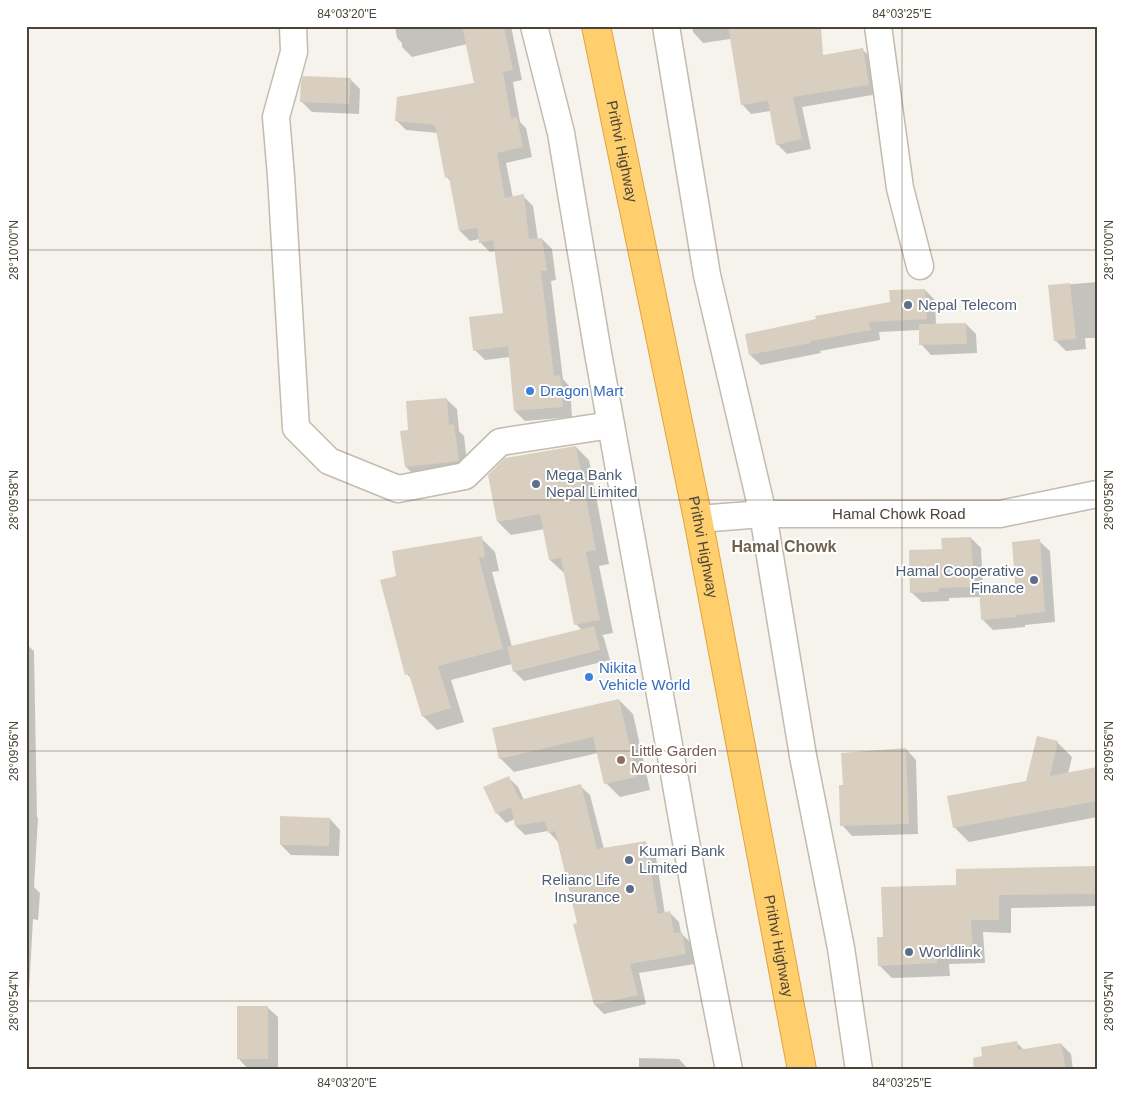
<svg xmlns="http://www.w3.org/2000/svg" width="1123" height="1096" viewBox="0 0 1123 1096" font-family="Helvetica,sans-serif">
	<rect width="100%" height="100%" fill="#f6f3ec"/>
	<path fill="#0003" d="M 395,26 L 511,26 L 522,80 L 513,82 L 520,122 L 526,128 L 532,157 L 506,163 L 513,198 L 523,196 L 533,206 L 538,240 L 542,239 L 552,249 L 556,280 L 551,281 L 563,379 L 570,387 L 572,417 L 525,421 L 515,411 L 511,357 L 485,360 L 475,350 L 504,314 L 496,251 L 490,252 L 480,242 L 479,239 L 470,241 L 460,231 L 451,182 L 447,177 L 438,133 L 406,130 L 396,120 L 475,84 L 467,44 L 412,57 L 402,47 L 402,43 L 397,38 Z
		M 692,26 L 749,26 L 750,36 L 703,43 L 693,32 Z
		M 863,50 L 872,59 L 878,94 L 802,107 L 811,149 L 787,154 L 777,144 L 771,111 L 751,114 L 742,104 L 785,62 Z
		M 350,79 L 360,89 L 359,114 L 312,112 L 302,102 Z
		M 1097,282 L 1097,338 L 1085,338 L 1086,349 L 1066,351 L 1055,340 L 1050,286 Z
		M 925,290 L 935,300 L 936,325 L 966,324 L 976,334 L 977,353 L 931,355 L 921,344 L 920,330 L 879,332 L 880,340 L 820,351 L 821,353 L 761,365 L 750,355 Z
		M 446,399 L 457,409 L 459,431 L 464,436 L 468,471 L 416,477 L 406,467 Z
		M 576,447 L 589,460 L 609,564 L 599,566 L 613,633 L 602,635 L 604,638 L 610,660 L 524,681 L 514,671 L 512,664 L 451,680 L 464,722 L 437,730 L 423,716 L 412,680 L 407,674 L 398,577 L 481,538 L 495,552 L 499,571 L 492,572 L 512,647 L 582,630 L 576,624 L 564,573 L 550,560 L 545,529 L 511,535 L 498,522 Z
		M 971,538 L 981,548 L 983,587 L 1016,585 L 1039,541 L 1050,551 L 1055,622 L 1025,625 L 1025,627 L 993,630 L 983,620 L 981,597 L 949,598 L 949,601 L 922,602 L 911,592 L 943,550 Z
		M 26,644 L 34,651 L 37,817 L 38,818 L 34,887 L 40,893 L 38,920 L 33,919 L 29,991 L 28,991 L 26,1010 Z
		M 619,700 L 633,714 L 650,790 L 620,797 L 606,783 L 598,753 L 514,772 L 500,758 Z
		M 1057,742 L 1072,757 L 1068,774 L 1097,769 L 1097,817 L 969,842 L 954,827 L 1027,782 Z
		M 906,749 L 916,760 L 918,834 L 852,836 L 842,825 L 845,786 Z
		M 508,777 L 518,787 L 524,800 L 580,786 L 590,795 L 604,849 L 645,842 L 655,851 L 665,914 L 670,913 L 679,922 L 681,933 L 691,943 L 695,964 L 639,973 L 646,1004 L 604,1014 L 595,1005 L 579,925 L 558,842 L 548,831 L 525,835 L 516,826 L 515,819 L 506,823 L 497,813 Z
		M 330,819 L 340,830 L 339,856 L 291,855 L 281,845 Z
		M 1097,868 L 1097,906 L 1011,908 L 1011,933 L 983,932 L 985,963 L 949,964 L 950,976 L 892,978 L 879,965 L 884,938 L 958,886 Z
		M 267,1007 L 278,1017 L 278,1069 L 248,1069 L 238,1058 Z
		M 1016,1042 L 1024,1050 L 1061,1044 L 1071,1054 L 1073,1070 L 986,1070 Z
		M 639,1058 L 679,1059 L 689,1070 L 639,1070 Z"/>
	<path fill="#d8cfc1" d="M 462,26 L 504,26 L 513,70 L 503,72 L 511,118 L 517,117 L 523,147 L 497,153 L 505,198 L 524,194 L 529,239 L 542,238 L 547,271 L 541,271 L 554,376 L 560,375 L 563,407 L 514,411 L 508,346 L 473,351 L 469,317 L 503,313 L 493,240 L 479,243 L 477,228 L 459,231 L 449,177 L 445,178 L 435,125 L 395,121 L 397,97 L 474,83 Z
		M 728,26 L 821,26 L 823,55 L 863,48 L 869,85 L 793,97 L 802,139 L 776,145 L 768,101 L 741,105 Z
		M 303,76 L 351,78 L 349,104 L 300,102 L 301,82 Z
		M 1070,283 L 1076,339 L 1054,341 L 1048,285 Z
		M 925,289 L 927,319 L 869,322 L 871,330 L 811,341 L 811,343 L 749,355 L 745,334 L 816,319 L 815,316 L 890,302 L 889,290 Z
		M 966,323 L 967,344 L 919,345 L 919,324 Z
		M 447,398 L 449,425 L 454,424 L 459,461 L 405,467 L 400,431 L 408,430 L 406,401 Z
		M 576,446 L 596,550 L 586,552 L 600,620 L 574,625 L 561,558 L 549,560 L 540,514 L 497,522 L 488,475 L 505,458 Z
		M 482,536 L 485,557 L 479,558 L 503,649 L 438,666 L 451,708 L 422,717 L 409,674 L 405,675 L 380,580 L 396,576 L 392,551 Z
		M 971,537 L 974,587 L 939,588 L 939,592 L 910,593 L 909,550 L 942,549 L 941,538 Z
		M 1040,539 L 1045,612 L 1016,615 L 1016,617 L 981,620 L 979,586 L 1015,584 L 1012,542 Z
		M 594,626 L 600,650 L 513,672 L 507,647 Z
		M 619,699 L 637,777 L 604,784 L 593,737 L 499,759 L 492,728 Z
		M 1037,736 L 1058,741 L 1050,776 L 1097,767 L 1097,801 L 953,828 L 947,796 L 1026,781 Z
		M 906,748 L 909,824 L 840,826 L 839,785 L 843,785 L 841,753 Z
		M 509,776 L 520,800 L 581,784 L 597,849 L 646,841 L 658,914 L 670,911 L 674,933 L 682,932 L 686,954 L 630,964 L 638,995 L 594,1005 L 573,924 L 577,923 L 555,831 L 548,833 L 545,821 L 515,826 L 511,807 L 496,814 L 483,787 Z
		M 280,816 L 330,818 L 329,846 L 280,845 Z
		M 1097,866 L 1097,894 L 999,895 L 999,920 L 971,920 L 973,951 L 937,952 L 937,963 L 878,966 L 877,937 L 883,937 L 881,887 L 956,885 L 956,869 Z
		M 237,1006 L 268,1006 L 268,1059 L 237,1059 Z
		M 1017,1041 L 1018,1050 L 1061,1043 L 1066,1070 L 974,1070 L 973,1058 L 982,1056 L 981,1047 Z"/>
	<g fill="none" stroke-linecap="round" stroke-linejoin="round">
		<defs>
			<g id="street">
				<path d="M 293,26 L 294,52 L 276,117 L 281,176 L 296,428 L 329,461 L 398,489 L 465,476 L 500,442 L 611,425"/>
				<path d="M 534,26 L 561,133 L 598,353 L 666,728 L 700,921 L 729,1070"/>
				<path d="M 666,26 L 707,275 L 763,514 L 803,756 L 841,948 L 859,1070"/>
				<path d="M 878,26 L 900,188 L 920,266"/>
				<path id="s1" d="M 698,519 L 763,514 L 1000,514 L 1097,494"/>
			</g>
			<g id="highway">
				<path id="s2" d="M 596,26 L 698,519 L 802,1070"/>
			</g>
		</defs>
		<use href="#street" stroke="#c2bbae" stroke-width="29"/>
		<use href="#highway" stroke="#e0a43c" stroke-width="30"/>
		<use href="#street" stroke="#fff" stroke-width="26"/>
		<use href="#highway" stroke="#ffcf6e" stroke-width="28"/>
	</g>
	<path fill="none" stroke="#4b4439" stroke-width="1" stroke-opacity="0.45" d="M 347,26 L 347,1070M 902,26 L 902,1070M 26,250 L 1097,250M 26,500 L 1097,500M 26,751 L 1097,751M 26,1001 L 1097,1001"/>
	<g fill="#5c6f8a" stroke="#fff" stroke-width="2">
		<circle cx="908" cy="305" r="5"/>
		<circle cx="536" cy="484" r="5"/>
		<circle cx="1034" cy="580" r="5"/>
		<circle cx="629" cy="860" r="5"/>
		<circle cx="630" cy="889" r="5"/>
		<circle cx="909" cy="952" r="5"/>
	</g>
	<g fill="#3f7fe0" stroke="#fff" stroke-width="2">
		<circle cx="530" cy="391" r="5"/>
		<circle cx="589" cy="677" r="5"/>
	</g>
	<circle fill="#8d6e63" stroke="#fff" stroke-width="2" cx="621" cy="760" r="5"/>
	<g text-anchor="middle" stroke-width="4" stroke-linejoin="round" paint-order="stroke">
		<g font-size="15" fill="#4b4439" stroke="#fff">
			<text dy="5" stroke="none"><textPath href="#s2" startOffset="128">Prithvi Highway</textPath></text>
			<text dy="5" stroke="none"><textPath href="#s1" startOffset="201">Hamal Chowk Road</textPath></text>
			<text dy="5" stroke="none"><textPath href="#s2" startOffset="532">Prithvi Highway</textPath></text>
			<text dy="5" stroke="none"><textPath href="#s2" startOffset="938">Prithvi Highway</textPath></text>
		</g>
		<g font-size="15" fill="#4e5e75" stroke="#fff" text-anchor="start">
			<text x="918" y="310">Nepal Telecom</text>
			<text x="546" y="480">Mega Bank<tspan x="546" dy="17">Nepal Limited</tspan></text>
			<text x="1024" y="576" text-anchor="end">Hamal Cooperative<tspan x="1024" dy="17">Finance</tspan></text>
			<text x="639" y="856">Kumari Bank<tspan x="639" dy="17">Limited</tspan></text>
			<text x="620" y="885" text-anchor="end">Relianc Life<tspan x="620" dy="17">Insurance</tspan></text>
			<text x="919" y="957">Worldlink</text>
		</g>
		<g font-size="15" fill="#366cbe" stroke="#fff" text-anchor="start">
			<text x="540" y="396">Dragon Mart</text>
			<text x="599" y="673">Nikita<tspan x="599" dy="17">Vehicle World</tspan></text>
		</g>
		<g font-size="15" fill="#785e54" stroke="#fff" text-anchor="start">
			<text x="631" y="756">Little Garden<tspan x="631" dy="17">Montesori</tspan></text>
		</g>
		<g font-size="16" font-weight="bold" fill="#6e6250" stroke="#fff">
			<text x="784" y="552">Hamal Chowk</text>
		</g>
	</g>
	<rect width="1123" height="1096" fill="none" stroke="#ffffff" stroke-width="55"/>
	<rect x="28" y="28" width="1068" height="1040" fill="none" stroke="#4b4439" stroke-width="2"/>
	<g font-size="12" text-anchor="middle" fill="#4b4439">
		<text x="347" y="18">84°03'20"E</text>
		<text x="902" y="18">84°03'25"E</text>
		<text transform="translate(14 250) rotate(-90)" y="4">28°10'00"N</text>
		<text transform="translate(1109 250) rotate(-90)" y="4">28°10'00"N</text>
		<text transform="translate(14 500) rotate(-90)" y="4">28°09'58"N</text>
		<text transform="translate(1109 500) rotate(-90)" y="4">28°09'58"N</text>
		<text transform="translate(14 751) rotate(-90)" y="4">28°09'56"N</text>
		<text transform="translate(1109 751) rotate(-90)" y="4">28°09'56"N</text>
		<text transform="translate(14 1001) rotate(-90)" y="4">28°09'54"N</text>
		<text transform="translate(1109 1001) rotate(-90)" y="4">28°09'54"N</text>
		<text x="347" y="1087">84°03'20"E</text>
		<text x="902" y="1087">84°03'25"E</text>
	</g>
</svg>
